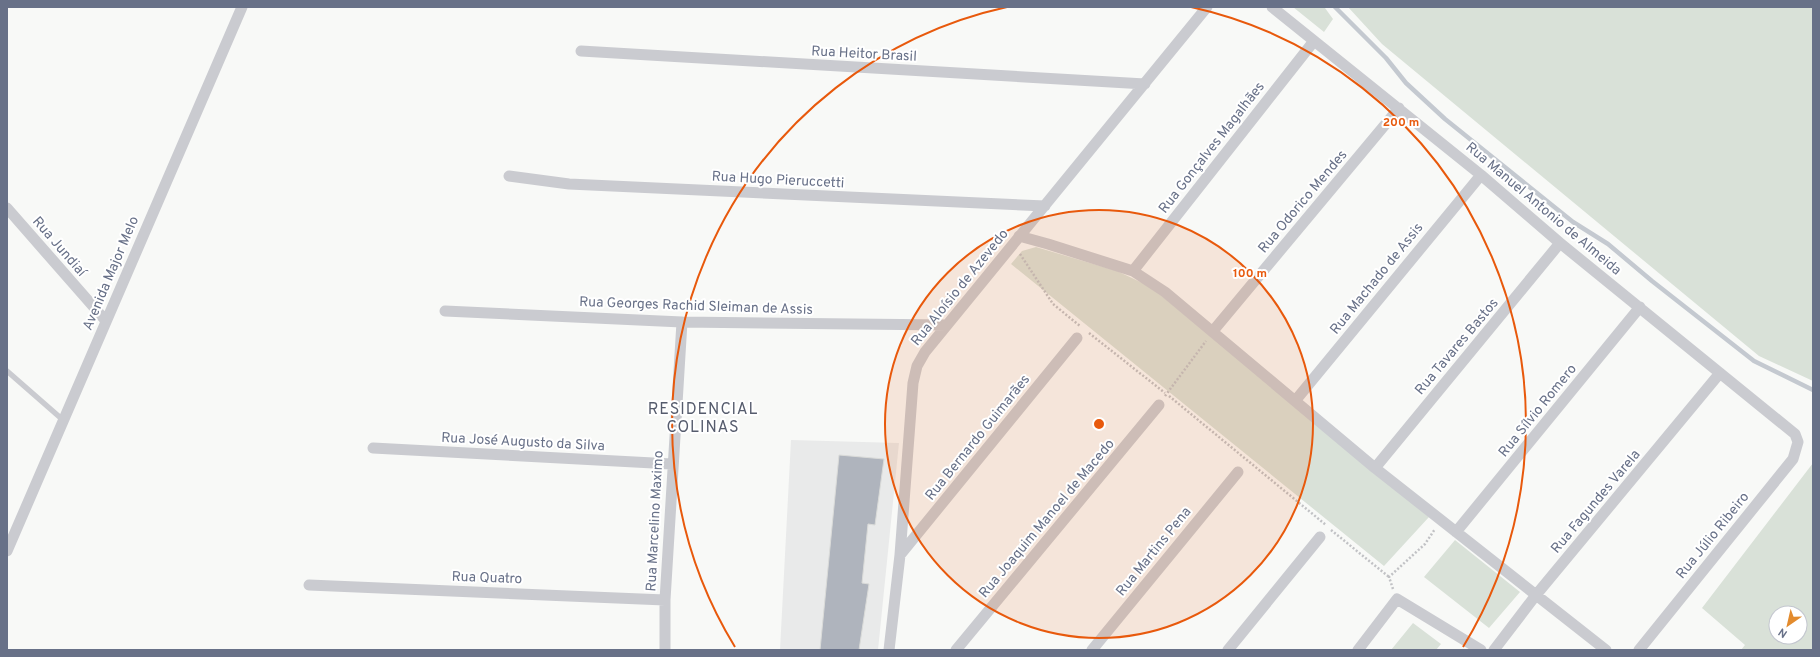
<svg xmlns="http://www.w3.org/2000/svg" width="1820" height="657" viewBox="0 0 1820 657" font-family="Overpass,sans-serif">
	<rect width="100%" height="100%" fill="#f8f9f7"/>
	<path fill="#e9eaea" d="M 791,440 L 899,443 L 878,650 L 780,650 Z"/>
	<path fill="#d9e1d8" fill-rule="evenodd" d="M 1293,7 L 1326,7 L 1325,8 L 1333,19 L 1324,32 Z
		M 1348,7 L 1813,7 L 1813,381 L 1759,356 L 1382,44 Z
		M 1036,247 L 1117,271 L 1151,287 L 1429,517 L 1384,566 L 1011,264 L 1022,251 Z
		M 1813,463 L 1813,650 L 1741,650 L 1745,645 L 1702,608 ZM 1776,613 L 1800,613 L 1800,637 L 1776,637 Z
		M 1455,540 L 1520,592 L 1489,628 L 1424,577 Z
		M 1413,623 L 1441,644 L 1436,650 L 1391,650 Z"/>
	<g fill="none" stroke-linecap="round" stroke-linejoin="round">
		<path stroke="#c4c9d0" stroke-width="4.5" d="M 1335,7 L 1386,58 L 1406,83 L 1445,119 L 1573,222 L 1608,244 L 1652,281 L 1754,361 L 1813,390"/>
	</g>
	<path fill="#afb4bd" stroke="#dadbd9" d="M 839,455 L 884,459 L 875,525 L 868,524 L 862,583 L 869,584 L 859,650 L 820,650 Z"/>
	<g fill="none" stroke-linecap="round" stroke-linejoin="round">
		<path stroke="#c1c2c5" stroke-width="2.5" stroke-dasharray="2 2" stroke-linecap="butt" d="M 1020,254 L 1053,304 L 1080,326
			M 1089,333 L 1165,393
			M 1165,396 L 1206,341
			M 1169,396 L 1326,525
			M 1331,530 L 1389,577
			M 1393,589 L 1389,577 L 1425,544 L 1435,529"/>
		<path stroke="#cacbd0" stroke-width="5.5" d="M 7,371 L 63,420"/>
		<path stroke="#cacbd0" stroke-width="11" d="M 1272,7 L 1481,175 L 1560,243 L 1795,434 L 1798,442 L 1793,459 L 1639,650
			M 581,51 L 1145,84
			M 509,176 L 569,184 L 1045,206
			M 7,208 L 106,321
			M 1019,236 L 1048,244 L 1133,271 L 1165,292 L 1375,468 L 1606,650
			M 1133,271 L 1314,41
			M 445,311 L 682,322 L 947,325
			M 1213,331 L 1399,108
			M 1295,401 L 1481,175
			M 373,448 L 672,464
			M 1375,468 L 1560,243
			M 1456,532 L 1640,307
			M 7,551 L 242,7
			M 900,555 L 1077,338
			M 309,585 L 665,600
			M 665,650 L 665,600 L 682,322
			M 889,650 L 900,555 L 913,383 L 917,366 L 925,352 L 1207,7
			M 956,650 L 1159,405
			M 1092,650 L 1238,472
			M 1228,650 L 1320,537
			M 1358,650 L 1397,599 L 1481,650
			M 1494,650 L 1536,595 L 1720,373"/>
	</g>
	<circle cx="1099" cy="424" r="214" fill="#e8590c" fill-opacity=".12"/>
	<g fill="none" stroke="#e8590c" stroke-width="2">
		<circle cx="1099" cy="424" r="214"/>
		<path d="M735 647A427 427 0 0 1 1007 7M1191 7A427 427 0 0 1 1463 647"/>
	</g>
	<g text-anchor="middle" stroke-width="4" stroke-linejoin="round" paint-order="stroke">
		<g font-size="14" fill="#687188" stroke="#fff">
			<text transform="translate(864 53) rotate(3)" y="5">Rua Heitor Brasil</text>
			<text transform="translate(1211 147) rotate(-52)" y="5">Rua Gonçalves Magalhães</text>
			<text transform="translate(778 179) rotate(3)" y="5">Rua Hugo Pieruccetti</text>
			<text transform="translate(1302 201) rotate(-50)" y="5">Rua Odorico Mendes</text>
			<text transform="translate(1544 208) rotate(40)" y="5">Rua Manuel Antonio de Almeida</text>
			<text transform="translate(60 246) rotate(49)" y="5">Rua Jundiaí</text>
			<text transform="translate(110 273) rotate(-67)" y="5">Avenida Major Melo</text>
			<text transform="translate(1376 278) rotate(-51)" y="5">Rua Machado de Assis</text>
			<text transform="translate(959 287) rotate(-51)" y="5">Rua Aloísio de Azevedo</text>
			<text transform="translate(696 305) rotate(2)" y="5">Rua Georges Rachid Sleiman de Assis</text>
			<text transform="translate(1456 346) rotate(-50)" y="5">Rua Tavares Bastos</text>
			<text transform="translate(1537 410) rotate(-51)" y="5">Rua Sílvio Romero</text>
			<text transform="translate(977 437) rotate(-51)" y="5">Rua Bernardo Guimarães</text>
			<text transform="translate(523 441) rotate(3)" y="5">Rua José Augusto da Silva</text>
			<text transform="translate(1595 501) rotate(-50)" y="5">Rua Fagundes Varela</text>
			<text transform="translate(1046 518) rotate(-50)" y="5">Rua Joaquim Manoel de Macedo</text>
			<text transform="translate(654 521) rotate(-87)" y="5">Rua Marcelino Maximo</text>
			<text transform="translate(1712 535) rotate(-51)" y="5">Rua Júlio Ribeiro</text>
			<text transform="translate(1153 551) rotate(-51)" y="5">Rua Martins Pena</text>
			<text transform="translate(487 577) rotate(2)" y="5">Rua Quatro</text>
		</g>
		<g font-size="16" letter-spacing="1" fill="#565c6d" stroke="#fff">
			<text x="703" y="414">RESIDENCIAL<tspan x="703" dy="18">COLINAS</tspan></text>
		</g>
	</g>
	<circle cx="1099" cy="424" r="6" fill="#e8590c" stroke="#fff" stroke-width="2"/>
	<g font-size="12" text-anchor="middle" font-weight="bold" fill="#e8590c" stroke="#fff" stroke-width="4" stroke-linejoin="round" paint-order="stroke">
		<text x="1401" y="126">200 m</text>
		<text x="1250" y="277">100 m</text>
	</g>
	<rect width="1820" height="657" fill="none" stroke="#687188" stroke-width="16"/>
	<g transform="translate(1788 625) rotate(214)"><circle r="19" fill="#ffffff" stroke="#c3c6cf"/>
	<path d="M0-3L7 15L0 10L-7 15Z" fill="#e38b2d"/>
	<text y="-6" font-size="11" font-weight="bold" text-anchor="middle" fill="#687188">N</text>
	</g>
</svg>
